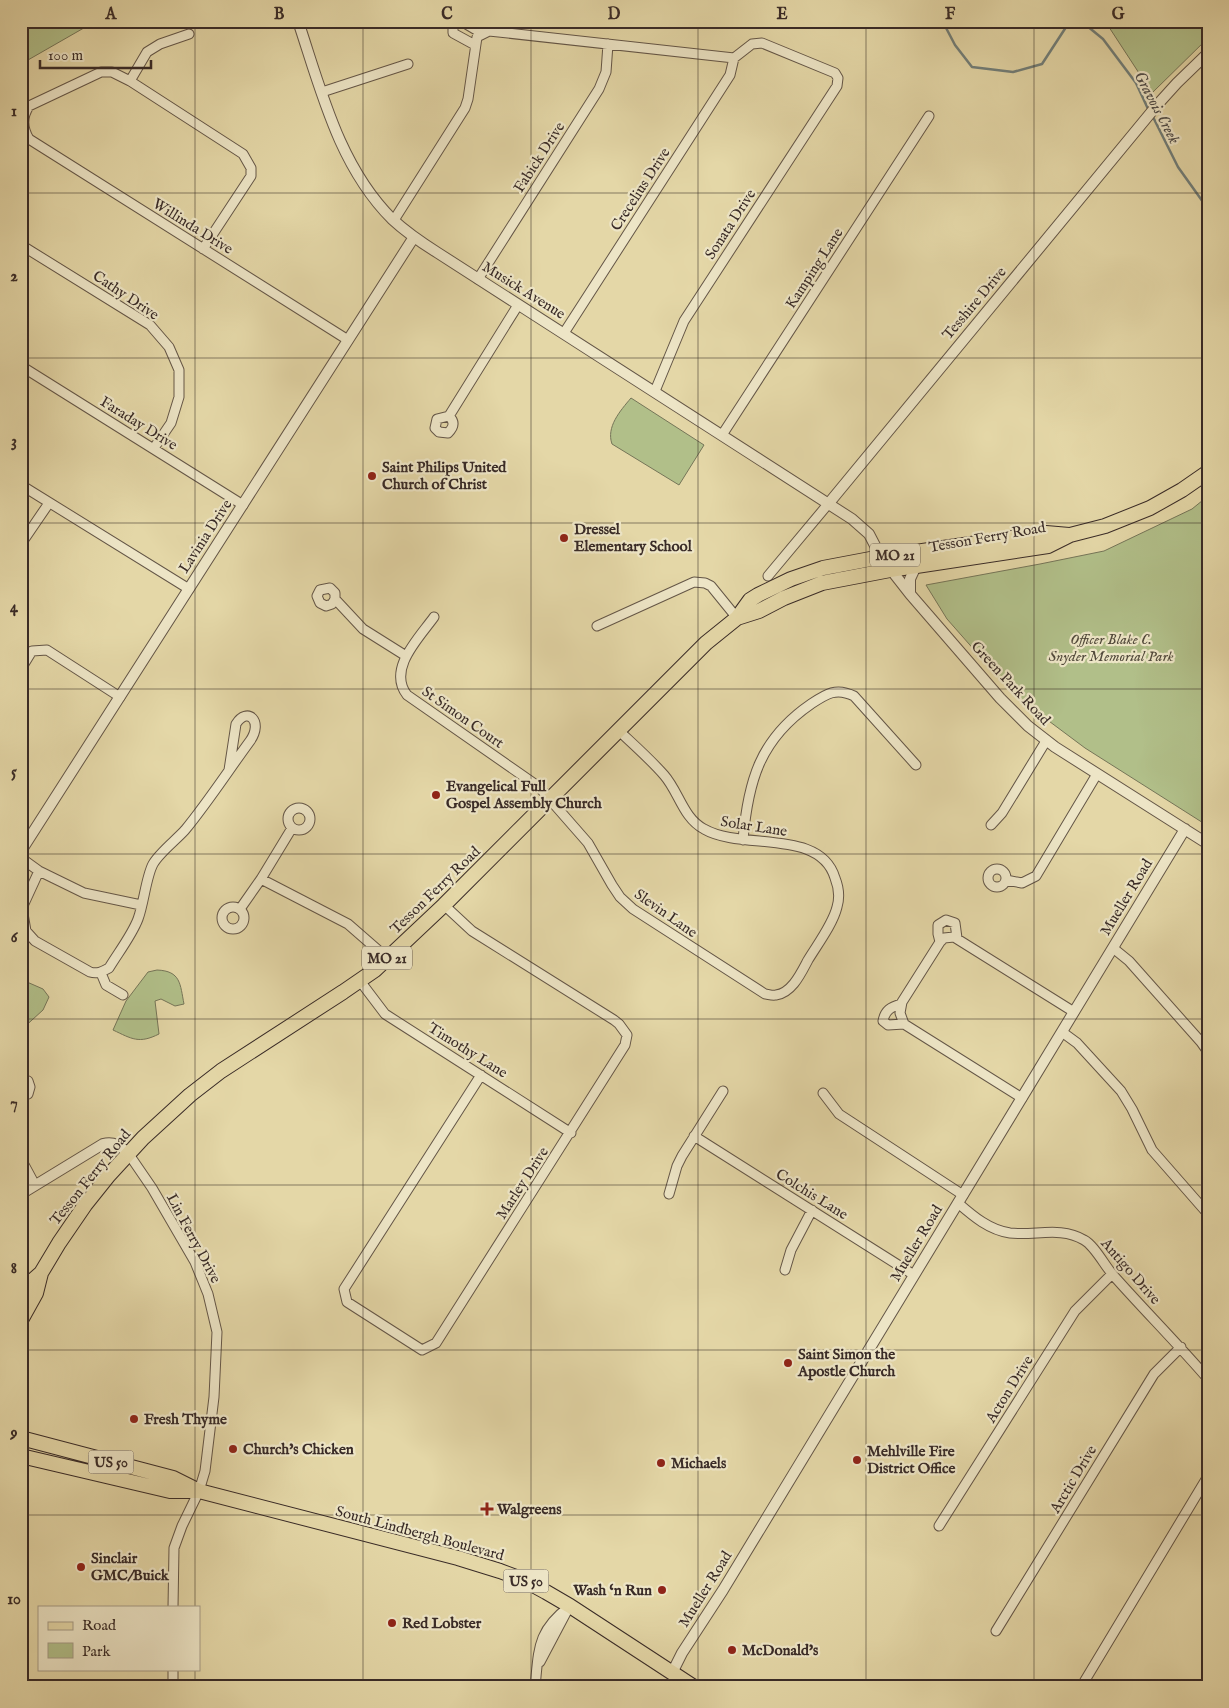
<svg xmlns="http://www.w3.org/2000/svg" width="1229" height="1708" viewBox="0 0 1229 1708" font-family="'IM FELL English',serif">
	<rect width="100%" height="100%" fill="#e4d7a7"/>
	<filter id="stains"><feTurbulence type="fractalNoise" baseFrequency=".004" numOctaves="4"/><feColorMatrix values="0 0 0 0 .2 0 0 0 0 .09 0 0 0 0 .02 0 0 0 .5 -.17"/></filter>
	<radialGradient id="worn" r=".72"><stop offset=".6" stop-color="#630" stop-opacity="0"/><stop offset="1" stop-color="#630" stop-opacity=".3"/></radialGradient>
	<path fill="#b1bf89" stroke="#757558" d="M 21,21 L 96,21 L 21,64 Z
		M 1105,21 L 1206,21 L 1208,25 L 1208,38 L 1152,93 Z
		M 631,398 L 704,445 L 679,485 L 612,444 C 606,427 620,411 631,398 Z
		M 1208,496 L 1208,826 L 1085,748 L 1014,695 L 947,619 L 926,585 L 1040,564 L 1104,551 L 1192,509 Z
		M 157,970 C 181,971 180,984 184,1004 L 175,1006 L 161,999 L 155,1001 L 159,1034 C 139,1044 132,1039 113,1030 L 126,1001 L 148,972 Z
		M 27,982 L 43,989 L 49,997 L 43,1010 L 21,1030 L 21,1012 L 28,1001 Z"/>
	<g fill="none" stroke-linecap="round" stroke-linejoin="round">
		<path stroke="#727f7a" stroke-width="2.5" d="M 939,21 L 944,24 L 955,45 L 972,67 L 1013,72 L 1042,64 L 1070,21
			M 1081,21 L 1103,39 L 1136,83 L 1149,111
			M 1152,115 L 1178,167 L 1208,209"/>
		<defs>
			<path id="minor" d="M 459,21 L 453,26 L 453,33 L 475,45
				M 461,21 L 483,34
				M 130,81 L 147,52 L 160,44 L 189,34
				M 322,92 L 408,64
				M 394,220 L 465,108 L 468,99 L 477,37 L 489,31 L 734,58 L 752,44 L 762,43 L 835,73 L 838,78 L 837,86 L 684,321 L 655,391
				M 21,245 L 150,325 L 169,347 L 179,370 L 179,397 L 171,423 L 154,448
				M 203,249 L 251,176 L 251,168 L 243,154 L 130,81 L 112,72 L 101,72 L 29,106 C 22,117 22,127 29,139 L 348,340
				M 478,279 L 599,89 L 606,72 L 608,44
				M 564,333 L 730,75 L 734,58
				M 21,366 L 243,505
				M 449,416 L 437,419 L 435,428 L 439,432 L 448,433 C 454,427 455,422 449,416 L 518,305
				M 722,435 L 929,116
				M 21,485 L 189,589
				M 21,544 L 49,503
				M 768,576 L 829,503
				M 335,599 L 332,604 L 326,606 L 320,603 L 317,596 L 320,590 L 330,588 L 335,593 L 335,599 L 363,629 L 406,656
				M 434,617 C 419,638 387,669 407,695 L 539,787 L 588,843 L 612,885 L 620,897 L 633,909 L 765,994 C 768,994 772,996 776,995 C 792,993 801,973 808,960 C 817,945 833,924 837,907 C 840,897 839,888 835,878 C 820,828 742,851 704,829 C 683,818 679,792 664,775 C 650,759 634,745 618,730
				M 597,626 L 694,582 L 705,583 L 711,586 L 737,618
				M 21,669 L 32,651 L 47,650 L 120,697
				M288 819a11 11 0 1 1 22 0a11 11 0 1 1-22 0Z
				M 991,825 L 1002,813 L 1046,741
				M 743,840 C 748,781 760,739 811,704 C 826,694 836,687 854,696 L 916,765
				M 21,858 L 39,871 L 84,893 L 141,905
				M988 878a9 9 0 1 1 18 0a9 9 0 1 1-18 0Z
				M 39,871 L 22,908 L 26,931 L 35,941 L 90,972 C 97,974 102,972 109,968 C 118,953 132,935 138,919 C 144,903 146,877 153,864 C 159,853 176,840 185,830 C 208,802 228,771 250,741 C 264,721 247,706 236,724 L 229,770
				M 261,879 L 348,924 L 387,958
				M 1006,880 L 1022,883 L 1036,876 L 1097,774
				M 444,905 L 472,931 L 614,1020 L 619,1024 L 627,1035 L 625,1045 L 436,1343 L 422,1350 L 347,1302 L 344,1289 L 481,1075
				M222 918a11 11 0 1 1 22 0a11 11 0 1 1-22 0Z
				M 240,909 L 261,879 L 292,828
				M 940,942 L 938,934 L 938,925 L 946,920 L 955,923 L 957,938
				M 1113,948 L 1129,961 L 1201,1042 L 1208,1052
				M 101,973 L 106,985 L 123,995
				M 360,981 L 385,1014 L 571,1133
				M 901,1004 C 891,1007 885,1010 883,1021 L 888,1025 L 904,1024
				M 1062,1032 L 1077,1043 L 1121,1091 L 1132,1109 L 1152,1150 L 1208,1214
				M 21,1078 L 28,1081 L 30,1087 L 28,1094 L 21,1097
				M 823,1093 L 839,1114 L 963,1195
				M 1022,1098 L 904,1024 L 900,1013 L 902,1002 L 940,942 L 944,938 L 954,937 L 1074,1012
				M 694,1136 L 914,1275
				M 128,1153 L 152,1188 L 195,1262 L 208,1294 L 217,1332 L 214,1397 L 205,1471 L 199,1491 L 182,1526 L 174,1548 L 173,1607
				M 21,1159 L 35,1185
				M 669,1194 L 677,1166 L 682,1156 L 723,1091
				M 958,1203 C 973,1216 989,1230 1010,1233 C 1035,1236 1061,1226 1084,1240 C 1094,1245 1105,1266 1113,1275 C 1144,1310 1177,1343 1208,1379
				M 785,1270 L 791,1250 L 812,1210
				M 939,1526 L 1075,1311 L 1112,1274
				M 996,1631 L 1154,1374 L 1181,1347
				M 540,1662 L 568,1609
				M 173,1669 L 173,1687
				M 535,1687 C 539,1648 537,1631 570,1606
				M 1081,1687 L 1208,1476
				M 1203,1687 L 1208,1680"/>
			<path id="tertiary" d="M 298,21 C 321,90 339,166 392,219 C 406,232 422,243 438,253 L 852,519 L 869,534 L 881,557 L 910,594 L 1000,698 L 1028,726 L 1055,747 L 1208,844
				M 829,503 L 1158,104 L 1177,83 L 1208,53
				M 910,594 L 910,579 L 916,566
				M 21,851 L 414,237
				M 21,1194 L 103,1144 C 114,1141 120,1146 128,1153
				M 672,1673 L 682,1653 L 723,1590 L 1185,829"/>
			<path id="primary" d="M 737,618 L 750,600 L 758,595 L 791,579 L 823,568 L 881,557 L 1046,533 L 1069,535
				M 21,1293 L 24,1288 L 41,1273 L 59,1243 L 85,1205 L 109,1175 L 143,1138 L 190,1095 L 221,1071 L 343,992 L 375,970 L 444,905 L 706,643 L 737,618 L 759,611 L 784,598 L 822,583 L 890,570 L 1048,546 L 1070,535 L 1105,526 L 1150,508 L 1182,490 L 1208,472
				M 21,1320 L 36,1293 L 41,1273
				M 21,1438 L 173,1478 L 199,1491 L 458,1558 L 500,1571 L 524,1580 L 546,1592 L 570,1606 L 694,1687
				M 21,1456 L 170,1491 L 196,1491"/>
		</defs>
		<use href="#minor" stroke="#645647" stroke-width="11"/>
		<use href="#tertiary" stroke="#645647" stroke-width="12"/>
		<use href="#primary" stroke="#392b27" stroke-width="16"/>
		<use href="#minor" stroke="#ede5c6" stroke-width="9"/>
		<use href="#tertiary" stroke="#ede5c6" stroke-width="10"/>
		<use href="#primary" stroke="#e4d7a7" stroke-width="14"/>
	</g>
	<path fill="none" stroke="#392b27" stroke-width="1" stroke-opacity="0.55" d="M 195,21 L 195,1607M 363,21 L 363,1687M 531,21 L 531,1687M 698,21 L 698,1687M 866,21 L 866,1687M 1034,21 L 1034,1687M 21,193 L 1208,193M 21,358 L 1208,358M 21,523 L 1208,523M 21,689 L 1208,689M 21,854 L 1208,854M 21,1019 L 1208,1019M 21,1185 L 1208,1185M 21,1350 L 1208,1350M 21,1515 L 1208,1515M 195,1669 L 195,1687"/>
	<g fill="#8f2418" stroke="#ede5c6" stroke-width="2">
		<circle cx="372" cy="476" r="5"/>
		<circle cx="564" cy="538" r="5"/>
		<circle cx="436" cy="795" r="5"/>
		<circle cx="788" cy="1363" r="5"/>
		<circle cx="134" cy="1419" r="5"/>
		<circle cx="233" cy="1449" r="5"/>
		<circle cx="857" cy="1460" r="5"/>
		<circle cx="661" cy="1463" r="5"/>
		<path d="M484.5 1501.5h5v5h5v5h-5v5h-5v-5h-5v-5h5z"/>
		<circle cx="81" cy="1567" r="5"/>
		<circle cx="662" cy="1590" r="5"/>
		<circle cx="392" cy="1623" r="5"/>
		<circle cx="732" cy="1650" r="5"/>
	</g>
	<g text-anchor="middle" stroke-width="4.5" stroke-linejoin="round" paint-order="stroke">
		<g fill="#ede5c6" stroke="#6f6357" stroke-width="1">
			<rect x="870" y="543.5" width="50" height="23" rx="4"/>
			<rect x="362" y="946.5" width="50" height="23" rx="4"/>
			<rect x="88.5" y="1450.5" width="45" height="23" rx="4"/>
			<rect x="503.5" y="1569.5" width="45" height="23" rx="4"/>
		</g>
		<g font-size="14" font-weight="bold" fill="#392b27">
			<text x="895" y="560">MO 21</text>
			<text x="387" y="963">MO 21</text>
			<text x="111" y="1467">US 50</text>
			<text x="526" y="1586">US 50</text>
		</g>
		<g font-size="15" fill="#392b27" stroke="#ede5c6">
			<text transform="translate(539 157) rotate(-57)" y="5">Fabick Drive</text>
			<text transform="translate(640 189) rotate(-57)" y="5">Crecelius Drive</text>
			<text transform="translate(730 224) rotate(-57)" y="5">Sonata Drive</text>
			<text transform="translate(193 226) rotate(32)" y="5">Willinda Drive</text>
			<text transform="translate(814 268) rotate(-57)" y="5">Kamping Lane</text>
			<text transform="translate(524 290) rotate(32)" y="5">Musick Avenue</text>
			<text transform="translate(126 295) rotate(34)" y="5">Cathy Drive</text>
			<text transform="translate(974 303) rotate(-50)" y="5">Tesshire Drive</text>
			<text transform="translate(139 423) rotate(32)" y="5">Faraday Drive</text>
			<text transform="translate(205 536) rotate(-57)" y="5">Lavinia Drive</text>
			<text transform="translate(987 537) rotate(-10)" y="5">Tesson Ferry Road</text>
			<text transform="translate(1011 683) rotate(47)" y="5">Green Park Road</text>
			<text transform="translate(463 717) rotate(35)" y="5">St Simon Court</text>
			<text transform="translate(754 826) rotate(9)" y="5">Solar Lane</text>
			<text transform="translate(435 890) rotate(-44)" y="5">Tesson Ferry Road</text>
			<text transform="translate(1126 897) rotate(-59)" y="5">Mueller Road</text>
			<text transform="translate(666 913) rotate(35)" y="5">Slevin Lane</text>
			<text transform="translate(468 1050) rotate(32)" y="5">Timothy Lane</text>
			<text transform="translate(90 1177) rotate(-51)" y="5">Tesson Ferry Road</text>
			<text transform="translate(522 1183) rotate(-57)" y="5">Marley Drive</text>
			<text transform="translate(812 1194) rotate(32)" y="5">Colchis Lane</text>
			<text transform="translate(194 1238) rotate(62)" y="5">Lin Ferry Drive</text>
			<text transform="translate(916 1243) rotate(-59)" y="5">Mueller Road</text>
			<text transform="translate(1131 1271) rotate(49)" y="5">Antigo Drive</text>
			<text transform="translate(1009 1389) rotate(-58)" y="5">Acton Drive</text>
			<text transform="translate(1073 1479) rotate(-59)" y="5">Arctic Drive</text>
			<text transform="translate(420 1533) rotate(15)" y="5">South Lindbergh Boulevard</text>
			<text transform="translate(705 1589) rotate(-58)" y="5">Mueller Road</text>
		</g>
		<g font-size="15" font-weight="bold" fill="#392b27" stroke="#ede5c6" text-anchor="start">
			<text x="382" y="472">Saint Philips United<tspan x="382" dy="17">Church of Christ</tspan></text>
			<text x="574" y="534">Dressel<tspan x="574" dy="17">Elementary School</tspan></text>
			<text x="446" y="791">Evangelical Full<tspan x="446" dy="17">Gospel Assembly Church</tspan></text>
			<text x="798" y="1359">Saint Simon the<tspan x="798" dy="17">Apostle Church</tspan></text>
			<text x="144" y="1424">Fresh Thyme</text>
			<text x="243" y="1454">Church's Chicken</text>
			<text x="867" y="1456">Mehlville Fire<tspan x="867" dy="17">District Office</tspan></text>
			<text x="671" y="1468">Michaels</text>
			<text x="497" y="1514">Walgreens</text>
			<text x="91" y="1563">Sinclair<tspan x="91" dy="17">GMC/Buick</tspan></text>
			<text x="652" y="1595" text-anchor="end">Wash ‘n Run</text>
			<text x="402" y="1628">Red Lobster</text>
			<text x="742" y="1655">McDonald's</text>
		</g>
		<g font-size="15" font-style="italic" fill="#51493b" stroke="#ede5c6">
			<text x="1111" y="644">Officer Blake C.<tspan x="1111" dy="17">Snyder Memorial Park</tspan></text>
		</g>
		<g font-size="16" font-style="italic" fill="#514e4a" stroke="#ede5c6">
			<text transform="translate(1158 107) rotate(62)" y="6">Gravois Creek</text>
		</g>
	</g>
	<rect width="1229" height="1708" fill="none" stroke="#e4d7a7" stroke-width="55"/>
	<rect x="38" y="1606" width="162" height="65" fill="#ede5c6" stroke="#a59b86"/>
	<rect x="48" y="1622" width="25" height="8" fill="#e4d7a7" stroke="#a59b86"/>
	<text x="82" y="1630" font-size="15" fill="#392b27">Road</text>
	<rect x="48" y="1643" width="25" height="15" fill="#b1bf89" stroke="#a59b86"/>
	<text x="82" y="1656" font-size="15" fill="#392b27">Park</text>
	<path d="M40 60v8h111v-8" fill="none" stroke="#392b27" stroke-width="2.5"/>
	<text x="48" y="60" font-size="15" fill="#392b27" stroke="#ede5c6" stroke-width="4" paint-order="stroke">100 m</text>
	<rect x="28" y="28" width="1174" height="1652" fill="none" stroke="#392b27" stroke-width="2"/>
	<g font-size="16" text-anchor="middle" font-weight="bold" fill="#392b27">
		<text x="111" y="19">A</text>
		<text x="279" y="19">B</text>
		<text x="447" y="19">C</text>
		<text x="614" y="19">D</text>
		<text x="782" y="19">E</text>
		<text x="950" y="19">F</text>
		<text x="1118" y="19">G</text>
		<text x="14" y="116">1</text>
		<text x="14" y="281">2</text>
		<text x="14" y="446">3</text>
		<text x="14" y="612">4</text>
		<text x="14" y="777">5</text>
		<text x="14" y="942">6</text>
		<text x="14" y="1108">7</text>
		<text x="14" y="1273">8</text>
		<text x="14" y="1438">9</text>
		<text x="14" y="1604">10</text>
	</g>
	<rect width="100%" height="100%" filter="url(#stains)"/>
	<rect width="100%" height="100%" fill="url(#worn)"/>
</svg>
